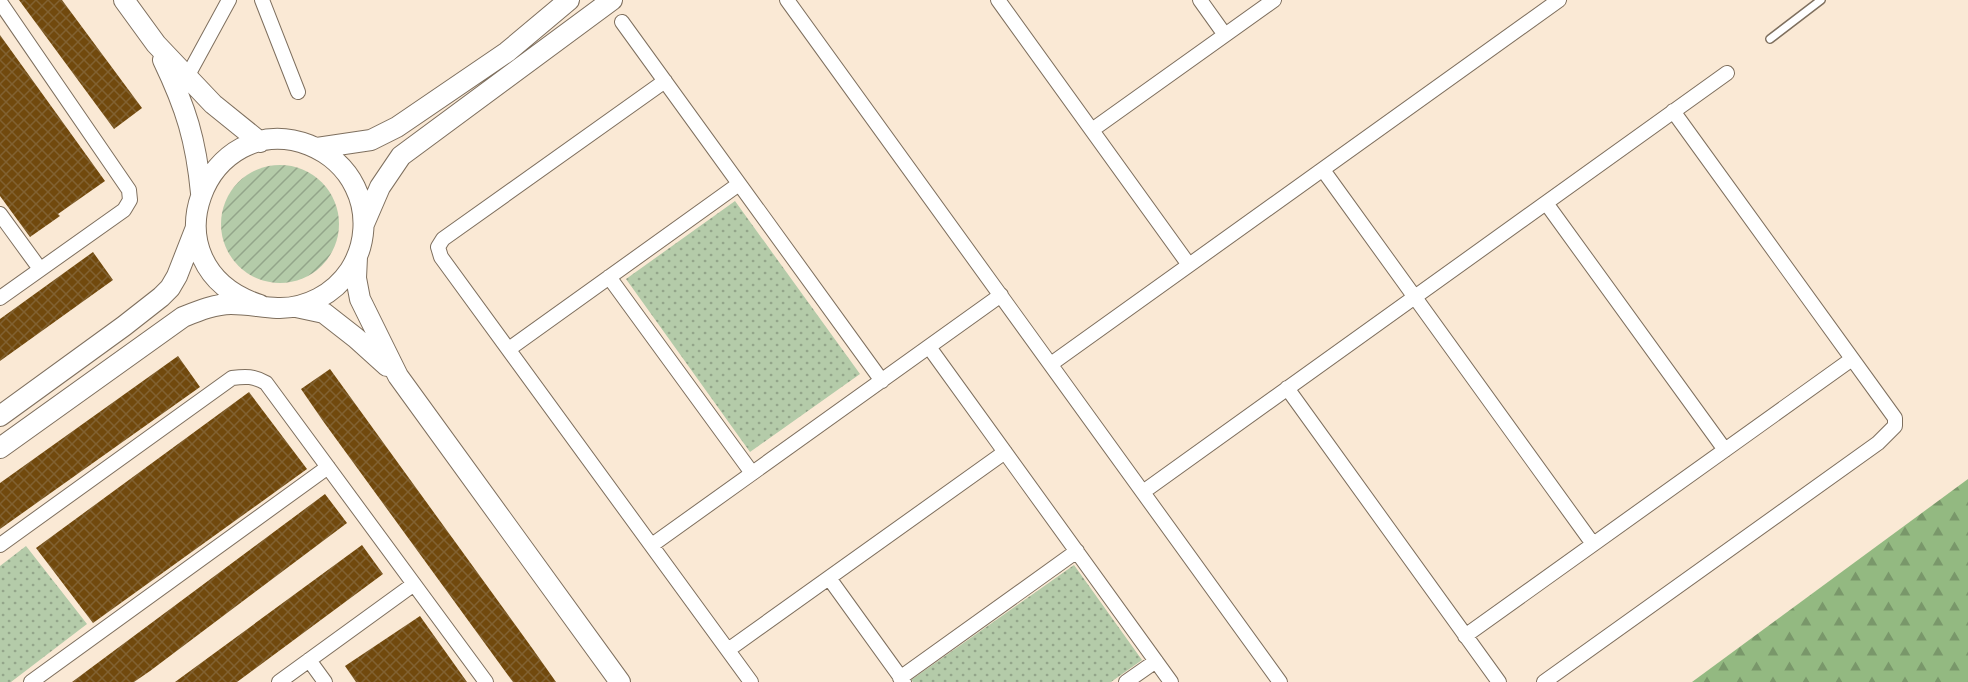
<svg xmlns="http://www.w3.org/2000/svg" width="1968" height="682" viewBox="0 0 1968 682" font-family="Lato,sans-serif">
	<defs>
		<pattern id="forest-firs" width="22" height="20" patternUnits="userSpaceOnUse" patternTransform="scale(1.5)"><rect width="22" height="20" fill="#93b981"/><path d="M5 1l3.5 6h-7zM16 11l3.5 6h-7z" fill="#79976a"/></pattern>
		<pattern id="park-dots" width="8" height="8" patternUnits="userSpaceOnUse" patternTransform="scale(1.5)"><rect width="8" height="8" fill="#b4cba9"/><path d="M2 2h.1M6 6h.1" fill="none" stroke="#93a58a" stroke-width="1.8" stroke-linecap="round"/></pattern>
		<pattern id="garden-furrows" width="10" height="10" patternUnits="userSpaceOnUse" patternTransform="scale(1.5)"><rect width="10" height="10" fill="#b4cba9"/><path d="M-1 1l2-2M0 10L10 0M9 11l2-2" fill="none" stroke="#93a58a"/></pattern>
		<pattern id="building-cross-hatch" width="8" height="8" patternUnits="userSpaceOnUse" patternTransform="scale(1.5)"><rect width="8" height="8" fill="#71490d"/><path d="M0 0l8 8M0 8l8-8" fill="none" stroke="#816131"/></pattern>
	</defs>
	<rect width="100%" height="100%" fill="#fae9d5"/>
	<path fill="url(#forest-firs)" d="M 1968,479 L 1968,682 L 1692,682 Z"/>
	<path fill="url(#park-dots)" d="M 735,201 L 860,374 L 750,452 L 626,279 Z
		M 26,546 L 87,624 L 11,682 L 0,682 L 0,566 Z
		M 1074,565 L 1142,660 L 1111,682 L 913,682 L 911,680 Z"/>
	<path fill="url(#garden-furrows)" d="M221 224a59 59 0 1 1 118 0a59 59 0 1 1-118 0Z"/>
	<path fill="url(#building-cross-hatch)" d="M 19,0 L 62,0 L 142,108 L 114,129 Z
		M 0,35 L 105,181 L 58,214 L 60,216 L 30,237 L 0,196 Z
		M 93,252 L 113,280 L 0,361 L 0,319 Z
		M 178,356 L 200,387 L 0,529 L 0,483 Z
		M 330,369 L 532,648 L 556,682 L 513,682 L 323,421 L 301,389 Z
		M 249,392 L 307,469 L 93,623 L 36,548 Z
		M 325,494 L 347,523 L 150,671 L 134,682 L 72,682 Z
		M 362,545 L 383,574 L 237,682 L 175,682 Z
		M 420,616 L 467,682 L 356,682 L 345,666 Z"/>
	<g fill="none" stroke-linecap="round" stroke-linejoin="round">
		<defs>
			<path id="service" d="M 1770,39 L 1821,0"/>
			<path id="minor" d="M 262,0 L 298,92
				M 787,0 L 1280,682
				M 998,0 L 1189,265
				M 1200,0 L 1225,35
				M 0,2 L 129,190 L 130,200 L 124,210 L 0,298
				M 622,22 L 882,381
				M 187,77 L 229,0
				M 665,81 L 443,239 L 438,247 L 441,257 L 751,682
				M 1092,130 L 1274,0
				M 1323,170 L 1593,544
				M 1546,203 L 1725,450
				M 0,214 L 40,269
				M 609,277 L 752,473
				M 929,347 L 1171,682
				M 509,349 L 739,184
				M 1051,364 L 1559,0
				M 1287,388 L 1499,682
				M 1143,492 L 1727,73
				M 0,545 L 232,378 C 246,376 254,376 266,383 L 486,682
				M 652,545 L 1001,295
				M 829,578 L 904,682
				M 1465,636 L 1852,359
				M 728,650 L 1005,452
				M 309,660 L 325,682
				M 900,678 L 1077,551
				M 31,682 L 328,467
				M 279,682 L 414,584
				M 1126,682 L 1156,661
				M 1544,682 L 1878,443 L 1895,426 L 1895,418 L 1882,400 L 1673,111"/>
			<path id="secondary" d="M 124,0 L 156,44 L 213,104 L 260,142
				M 163,60 C 186,108 196,140 201,193
				M 317,148 L 371,140 L 397,127 L 507,52 L 569,0
				M 364,224 L 380,187 L 401,156 L 612,0
				M 357,257 L 356,278 L 360,299 L 398,376 L 620,682
				M 296,307 L 324,313 L 356,338 L 387,366
				M 0,416 L 124,326 L 161,297 L 170,288 L 177,276 L 195,230
				M 0,448 L 183,317 C 198,311 215,304 231,304 C 246,304 261,307 277,308 C 306,309 334,294 350,270 C 366,245 368,213 355,187 C 346,168 329,153 309,145 C 207,106 140,266 260,305"/>
		</defs>
		<use href="#service" stroke="#7e6f5e" stroke-width="10"/>
		<use href="#minor" stroke="#7e6f5e" stroke-width="16"/>
		<use href="#secondary" stroke="#7e6f5e" stroke-width="22"/>
		<use href="#service" stroke="#fff" stroke-width="7"/>
		<use href="#minor" stroke="#fff" stroke-width="14"/>
		<use href="#secondary" stroke="#fff" stroke-width="20"/>
	</g>
</svg>
